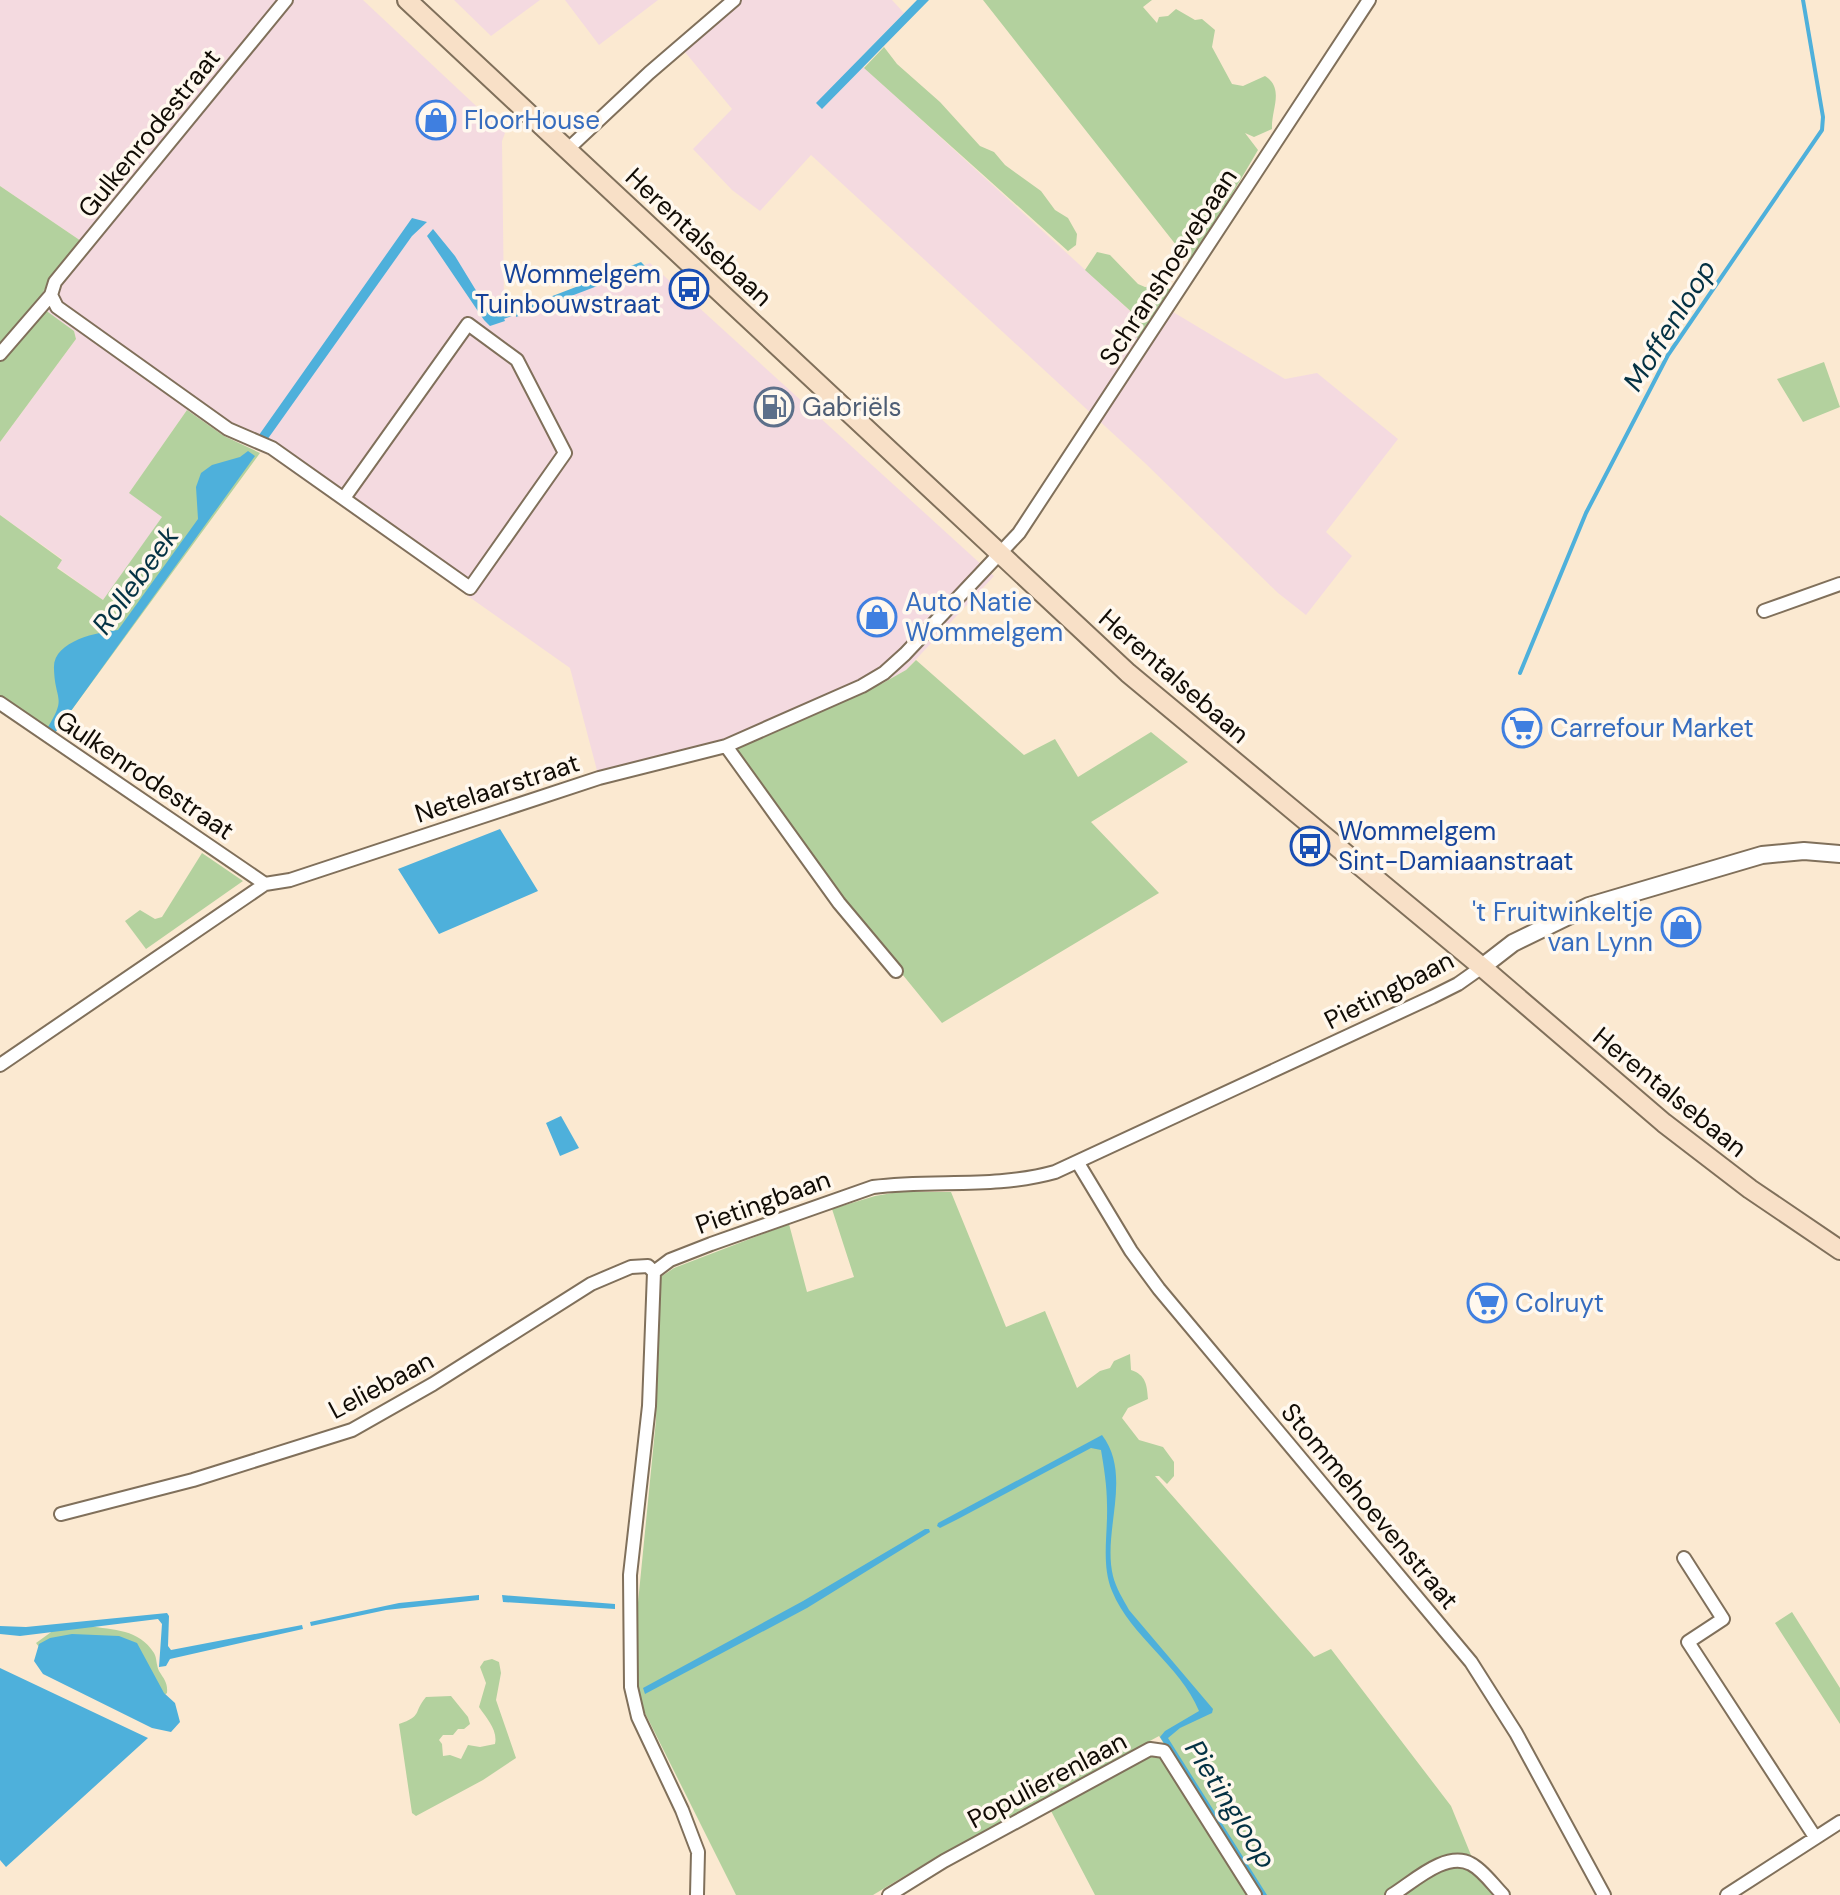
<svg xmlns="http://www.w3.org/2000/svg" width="1840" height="1895" viewBox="0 0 1840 1895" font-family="'DM Sans',sans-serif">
	<rect width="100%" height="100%" fill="#fbe9d1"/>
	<path fill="#f4dae0" d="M 0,0 L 363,0 L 505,133 L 502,141 L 504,305 L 509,315 L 650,263 L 994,576 L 906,670 L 883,683 L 726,746 L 599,778 L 570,668 L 268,455 L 224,436 L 187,410 L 130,492 L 163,517 L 103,600 L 57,567 L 62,559 L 0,515 L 0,442 L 76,339 L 74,331 L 37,304 L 49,281 L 81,241 L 0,186 Z
		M 454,0 L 540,0 L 491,36 Z
		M 565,0 L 658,0 L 599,45 Z
		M 734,0 L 892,0 L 904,13 L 857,61 L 1152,331 L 1168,309 L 1285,379 L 1317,373 L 1398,439 L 1326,532 L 1352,556 L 1306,615 L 1278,593 L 1146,464 L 811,155 L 760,211 L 732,190 L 693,149 L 732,109 L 680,46 Z"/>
	<path fill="#b3d19e" d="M 983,0 L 1152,0 L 1143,7 L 1157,23 L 1159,17 L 1168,16 L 1176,9 L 1195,20 L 1202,19 L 1215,30 L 1212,47 L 1232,84 L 1243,86 L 1265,76 C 1285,89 1271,109 1272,129 L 1254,137 L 1245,133 L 1258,150 L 1191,264 Z
		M 884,47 L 897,64 L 940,102 L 980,146 L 994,152 L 1005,165 L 1041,191 L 1055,210 L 1068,218 L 1077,234 L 1076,245 L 1068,251 L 864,68 Z
		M 0,186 L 81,241 L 49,281 L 37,304 L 74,331 L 76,339 L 0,442 Z
		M 1097,252 L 1110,255 L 1138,284 L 1145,287 L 1165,285 L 1172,291 L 1140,340 L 1127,329 L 1136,316 L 1085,270 Z
		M 1824,362 L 1840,407 L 1803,422 L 1777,379 Z
		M 187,410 L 224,436 L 260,453 L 57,730 L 47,735 L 0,703 L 0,515 L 62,560 L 57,568 L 103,600 L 162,517 L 129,493 Z
		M 916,660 L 1024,755 L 1055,739 L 1078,777 L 1151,732 L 1188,762 L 1091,822 L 1159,893 L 942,1023 L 845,904 L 736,748 L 741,743 L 883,683 L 906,670 Z
		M 202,853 L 243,881 L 146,949 L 125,921 L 140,910 L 155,919 L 162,917 Z
		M 898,1192 L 951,1192 L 1006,1327 L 1045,1311 L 1077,1388 L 1100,1371 L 1110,1368 L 1114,1361 L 1130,1354 L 1131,1370 C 1146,1375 1147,1385 1148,1399 L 1128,1408 L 1122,1418 L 1139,1440 L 1163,1447 L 1174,1462 L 1174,1476 L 1167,1484 L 1159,1476 L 1155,1476 L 1314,1657 L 1331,1649 L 1451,1806 L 1473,1860 L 1456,1855 L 1384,1895 L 1261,1895 L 1159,1736 L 933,1859 L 873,1895 L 736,1895 L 640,1703 L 635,1633 L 656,1420 L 659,1278 L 674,1268 L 789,1224 L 807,1292 L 854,1277 L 832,1209 L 875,1196 Z
		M 1792,1612 L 1840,1688 L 1840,1724 L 1775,1623 Z
		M 88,1626 C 114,1630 139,1629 154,1653 C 157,1658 156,1665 159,1671 C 164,1679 168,1683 167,1693 L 162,1697 L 43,1652 L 36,1643 L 54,1630 Z
		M 492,1659 L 499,1662 L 501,1673 L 496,1700 L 516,1758 L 483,1780 L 416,1816 L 412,1813 L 399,1724 C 423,1716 413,1712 426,1697 L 451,1696 L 468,1717 L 470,1724 L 464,1729 L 458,1729 L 453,1735 L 443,1735 L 439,1740 L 442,1744 L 443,1756 L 450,1755 L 461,1759 L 468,1745 L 480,1747 L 495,1744 C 498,1730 487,1719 479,1707 L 486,1683 L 480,1667 L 484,1661 Z
		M 1147,1756 L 1160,1758 L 1249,1895 L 1095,1895 L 1050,1809 Z
		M 1457,1865 L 1473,1872 L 1495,1895 L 1393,1895 L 1439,1870 Z"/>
	<path fill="#4eb0db" d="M 917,0 L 929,0 L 822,109 L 816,103 Z
		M 412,218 L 427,222 L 412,236 L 267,440 L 259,435 Z
		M 433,229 L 455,256 L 491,315 L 503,316 L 505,321 L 490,326 L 484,320 L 427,236 Z
		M 641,262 L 646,267 L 642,269 L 516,317 L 516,310 Z
		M 248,451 L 255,456 L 55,733 L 48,727 C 67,696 55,701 54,669 C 52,641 98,632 118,630 L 198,519 L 196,487 L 201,473 L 212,465 L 240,457 Z
		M 500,829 L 538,891 L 439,934 L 398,869 Z
		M 561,1116 L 579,1148 L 560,1156 L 546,1123 Z
		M 1102,1435 C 1133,1476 1102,1530 1113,1576 C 1116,1588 1123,1599 1129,1610 L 1213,1709 L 1212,1713 L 1180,1728 L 1168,1738 L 1267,1895 L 1261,1895 L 1160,1737 L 1165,1731 L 1199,1711 C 1180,1665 1131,1637 1112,1591 C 1101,1564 1108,1534 1107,1505 C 1107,1486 1104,1468 1101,1450 L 1091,1448 L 958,1519 L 940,1528 L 937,1526 L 938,1523 Z
		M 925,1529 L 929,1529 L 930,1532 L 807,1608 L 645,1694 L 643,1688 L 803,1601 Z
		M 479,1595 L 479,1600 L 386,1610 L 311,1626 L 310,1622 L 399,1603 Z
		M 502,1595 L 615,1604 L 615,1609 L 503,1602 Z
		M 167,1613 L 169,1616 L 168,1646 L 171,1650 L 302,1625 L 303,1629 L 170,1659 L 166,1666 L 159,1667 L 162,1624 L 158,1619 L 20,1636 L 0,1634 L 0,1626 L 26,1627 Z
		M 72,1634 L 119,1636 L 137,1643 L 164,1693 L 175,1703 L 180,1722 L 171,1732 L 152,1728 L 43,1674 L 34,1661 L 39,1644 L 50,1638 Z
		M 0,1668 L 148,1738 L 6,1867 L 0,1860 Z"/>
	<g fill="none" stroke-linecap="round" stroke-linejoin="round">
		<path stroke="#4eb0db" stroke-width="4" d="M 500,318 L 518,312
			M 1520,673 L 1586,513 L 1668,355 L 1822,130 L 1823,117 L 1803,0"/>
		<defs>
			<path id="minor" d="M 567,150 L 649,73 L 734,0
				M 51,295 L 57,307 L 228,429 L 272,448 L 470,588 L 565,453 L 517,360 L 468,324 L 344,498
				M 0,354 L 51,295 L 55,282 L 286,0
				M 1764,611 L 1840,584
				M 0,703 L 265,884
				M 726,746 L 839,903 L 896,971
				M 0,1065 L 265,884 L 290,880 L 599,778 L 726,746 L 862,686 L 884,673 L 905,654 L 1019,533 L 1369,0
				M 1078,1163 L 1131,1251 L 1159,1289 L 1471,1662 L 1516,1733 L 1604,1895
				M 654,1272 L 670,1260 L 711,1244 L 873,1187 C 934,1179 994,1189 1055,1172 L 1432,997 L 1458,984 L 1482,967
				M 654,1272 L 649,1406 L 630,1575 L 631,1687 L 638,1717 L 682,1810 L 698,1852 L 697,1895
				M 61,1514 L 193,1480 L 352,1430 L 433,1384 L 591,1284 L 631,1267 L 648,1266 L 654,1272
				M 1684,1558 L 1723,1619 L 1688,1642 L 1815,1837
				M 889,1895 L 944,1861 L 1150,1749 L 1164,1751 L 1255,1895
				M 1392,1895 C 1412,1883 1446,1850 1471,1864 C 1483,1870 1493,1885 1503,1895
				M 1727,1895 L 1840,1822"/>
			<path id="tertiary" d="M 1482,967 L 1513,943 L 1589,906 L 1762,855 L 1804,851 L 1840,854"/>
			<path id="secondary" d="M 407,0 L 1128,673 L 1482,967 L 1664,1123 L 1750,1189 L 1840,1250"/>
		</defs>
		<use href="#minor" stroke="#80705b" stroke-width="16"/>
		<use href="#tertiary" stroke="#80705b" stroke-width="20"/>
		<use href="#secondary" stroke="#80705b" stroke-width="22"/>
		<use href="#minor" stroke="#fff" stroke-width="12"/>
		<use href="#tertiary" stroke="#fff" stroke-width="16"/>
		<use href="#secondary" stroke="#f8e0c7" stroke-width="18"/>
	</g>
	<defs>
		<symbol id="shop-ring" viewBox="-11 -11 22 22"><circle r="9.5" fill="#fff8ee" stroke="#3f7fe0" stroke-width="1.5"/><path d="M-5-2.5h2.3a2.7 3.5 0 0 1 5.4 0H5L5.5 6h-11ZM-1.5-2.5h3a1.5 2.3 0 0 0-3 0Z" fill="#3f7fe0"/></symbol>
		<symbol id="bus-ring" viewBox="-11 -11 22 22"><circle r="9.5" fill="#fff8ee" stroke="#1a4fb4" stroke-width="1.5"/><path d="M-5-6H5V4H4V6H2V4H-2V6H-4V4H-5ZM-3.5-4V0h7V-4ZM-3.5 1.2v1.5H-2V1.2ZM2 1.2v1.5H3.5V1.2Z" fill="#1a4fb4"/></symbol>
		<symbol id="fuel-ring" viewBox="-11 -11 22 22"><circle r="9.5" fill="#fff8ee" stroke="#5c6f8a" stroke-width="1.5"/><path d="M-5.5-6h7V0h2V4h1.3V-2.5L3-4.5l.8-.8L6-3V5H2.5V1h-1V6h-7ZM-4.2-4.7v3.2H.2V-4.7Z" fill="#5c6f8a"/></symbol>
		<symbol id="supermarket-ring" viewBox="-11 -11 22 22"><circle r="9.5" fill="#fff8ee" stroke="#3f7fe0" stroke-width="1.5"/><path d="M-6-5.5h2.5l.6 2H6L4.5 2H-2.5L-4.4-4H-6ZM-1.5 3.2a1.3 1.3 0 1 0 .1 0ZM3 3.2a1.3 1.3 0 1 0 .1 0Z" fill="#3f7fe0"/></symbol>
	</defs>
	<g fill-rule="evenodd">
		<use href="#shop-ring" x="414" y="98" width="44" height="44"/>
		<use href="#bus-ring" x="667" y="267" width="44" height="44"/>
		<use href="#fuel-ring" x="752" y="385" width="44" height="44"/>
		<use href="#shop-ring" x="855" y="595" width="44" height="44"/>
		<use href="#supermarket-ring" x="1500" y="706" width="44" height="44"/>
		<use href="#bus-ring" x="1288" y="824" width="44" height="44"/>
		<use href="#shop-ring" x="1659" y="905" width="44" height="44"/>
		<use href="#supermarket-ring" x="1465" y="1281" width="44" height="44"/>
	</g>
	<g text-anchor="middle" stroke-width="7" stroke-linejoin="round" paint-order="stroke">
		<g font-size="26" fill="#366cbe" stroke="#fff8ee" text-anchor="start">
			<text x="464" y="129">FloorHouse</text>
			<text x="905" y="611">Auto Natie<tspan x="905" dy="30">Wommelgem</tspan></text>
			<text x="1550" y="737">Carrefour Market</text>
			<text x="1653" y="921" text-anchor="end">'t Fruitwinkeltje<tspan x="1653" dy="30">van Lynn</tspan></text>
			<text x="1515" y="1312">Colruyt</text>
		</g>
		<g font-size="26" fill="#110c05" stroke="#fff8ee">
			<text transform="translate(149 133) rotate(-51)" y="9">Gulkenrodestraat</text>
			<text transform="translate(699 237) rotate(43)" y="9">Herentalsebaan</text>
			<text transform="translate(1168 267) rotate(-57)" y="9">Schranshoevebaan</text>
			<text transform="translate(1174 676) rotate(41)" y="9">Herentalsebaan</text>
			<text transform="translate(145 775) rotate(34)" y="9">Gulkenrodestraat</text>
			<text transform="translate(497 788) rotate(-18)" y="9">Netelaarstraat</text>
			<text transform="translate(1389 990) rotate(-27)" y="9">Pietingbaan</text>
			<text transform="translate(1670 1092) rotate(39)" y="9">Herentalsebaan</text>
			<text transform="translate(763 1202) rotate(-20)" y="9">Pietingbaan</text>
			<text transform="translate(381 1385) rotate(-28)" y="9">Leliebaan</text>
			<text transform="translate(1370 1506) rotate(50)" y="9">Stommehoevenstraat</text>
			<text transform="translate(1047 1780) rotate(-28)" y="9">Populierenlaan</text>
		</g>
		<g font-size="26" fill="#164399" stroke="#fff8ee" text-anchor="end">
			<text x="661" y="283">Wommelgem<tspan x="661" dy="30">Tuinbouwstraat</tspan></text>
			<text x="1338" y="840" text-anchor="start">Wommelgem<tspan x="1338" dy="30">Sint-Damiaanstraat</tspan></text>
		</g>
		<g font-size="26" fill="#4e5e75" stroke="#fff8ee" text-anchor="start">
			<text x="802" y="416">Gabriëls</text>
		</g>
		<g font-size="28" font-style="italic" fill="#043244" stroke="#fff8ee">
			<text transform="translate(1669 325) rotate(-58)" y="10">Moffenloop</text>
			<text transform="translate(135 580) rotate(-54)" y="10">Rollebeek</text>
			<text transform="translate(1231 1804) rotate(58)" y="10">Pietingloop</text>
		</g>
	</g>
</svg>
